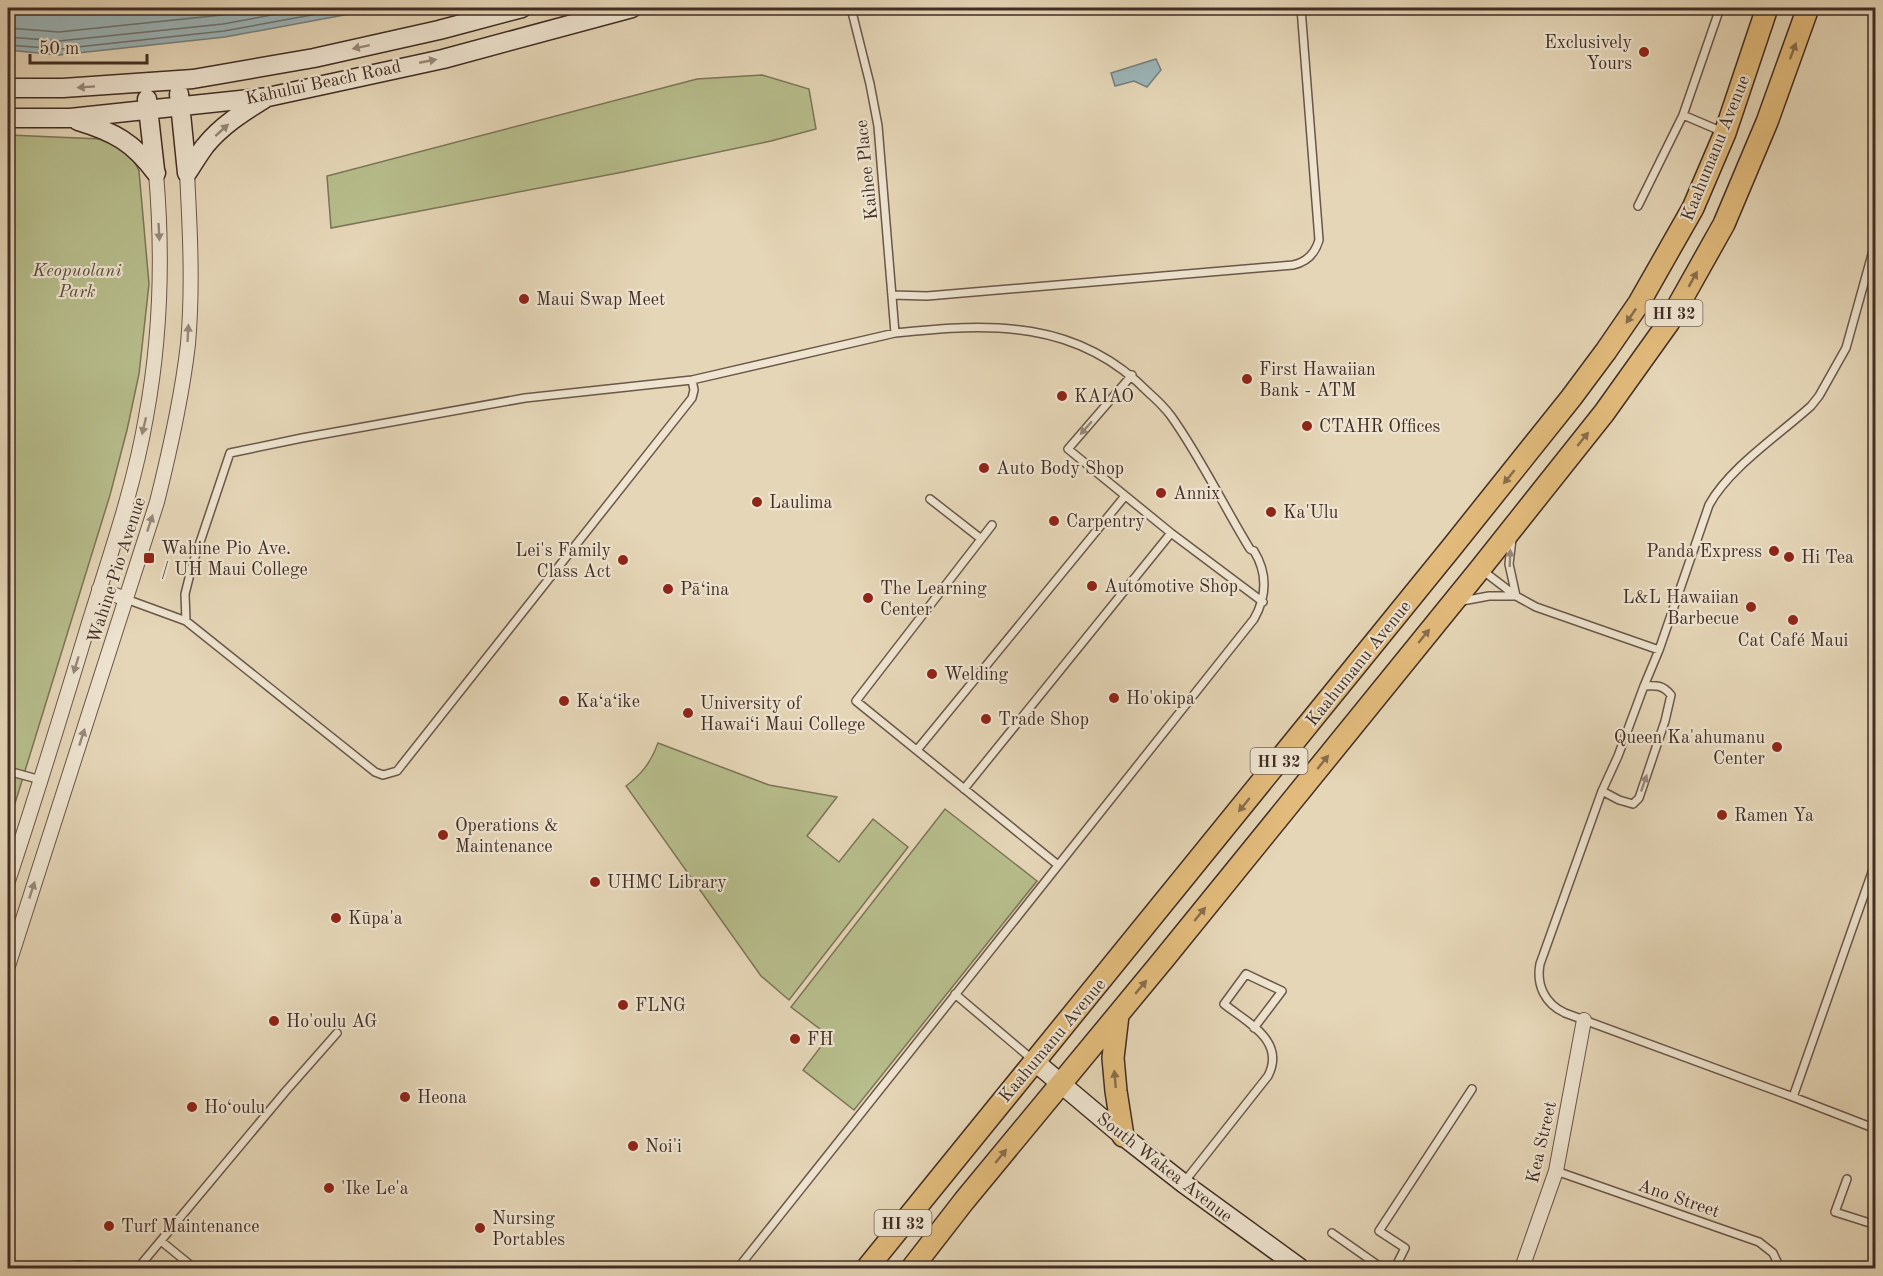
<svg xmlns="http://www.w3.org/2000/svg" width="1883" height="1276" viewBox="0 0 1883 1276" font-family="'Old Standard TT',serif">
	<rect width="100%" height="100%" fill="#e5d6b7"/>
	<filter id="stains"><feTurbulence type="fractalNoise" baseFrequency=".00333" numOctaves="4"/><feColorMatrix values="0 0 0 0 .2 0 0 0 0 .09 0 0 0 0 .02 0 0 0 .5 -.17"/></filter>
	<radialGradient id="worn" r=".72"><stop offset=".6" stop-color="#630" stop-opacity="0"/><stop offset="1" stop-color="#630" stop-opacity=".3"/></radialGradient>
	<path fill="#b7bd8c" stroke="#7c7558" stroke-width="1.5" d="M 762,75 L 809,89 L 816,129 L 771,141 L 623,172 L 331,228 L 327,176 L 697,79 Z
		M 8,135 L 102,139 C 117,142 134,157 139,171 L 149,284 L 139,374 L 127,430 L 110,495 L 8,826 Z
		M 658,743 L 769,785 L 837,797 L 807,836 L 839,862 L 873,819 L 908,847 L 789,1000 L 761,976 L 626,786 C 642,774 651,762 658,743 Z
		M 945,809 L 1037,881 L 854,1110 L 803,1070 L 829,1036 L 791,1007 Z"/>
	<path fill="#9bb6ba" stroke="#777f7e" stroke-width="1.5" d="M 8,8 L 382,8 L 225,37 L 59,55 L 8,50 Z
		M 1156,59 L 1161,70 L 1147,87 L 1134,81 L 1115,86 L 1111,73 Z"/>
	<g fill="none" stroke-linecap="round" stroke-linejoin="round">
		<path stroke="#6e726f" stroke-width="1.5" d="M 8,28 L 59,32 L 222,15 L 262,8
			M 8,37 L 59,41 L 223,24 L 310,8
			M 8,45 L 59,49 L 224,31 L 350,8"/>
		<defs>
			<path id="lane" d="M 851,8 L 870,84 L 878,126 L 895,333
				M 1720,8 L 1683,115 L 1723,132
				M 1638,206 L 1683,115
				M 892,295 L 927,296 L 1293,265 C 1307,262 1315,254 1319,240 L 1301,8
				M 1132,375 L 1068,449 L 1171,533 L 1263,602
				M 930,499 L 980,538
				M 992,525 L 856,701 L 1058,865
				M 1512,539 L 1509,564 L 1516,596
				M 1482,570 L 1516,596 L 1536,607 L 1659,650 L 1709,505 C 1729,468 1779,435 1811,406 L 1819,396 L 1846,348 L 1876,240
				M 126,599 L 186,621 L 185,594 L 192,566 L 230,453 L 302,438 L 525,398 L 692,380 L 895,333 C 991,323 1077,319 1149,393 C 1157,400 1165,408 1171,416 C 1201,458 1223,505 1250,549 L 1254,551 C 1268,574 1267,596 1254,619 L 738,1268
				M 1462,601 L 1489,596 L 1516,596
				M 186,621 L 375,772 L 383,775 L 397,771 L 692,398 L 694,390 L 692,380
				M 1659,650 L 1644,686 L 1618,756 L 1602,791 L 1540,964 C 1536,985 1545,1004 1565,1013 L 1793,1097 L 1876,1129
				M 917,750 L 1125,496
				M 8,771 L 41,780
				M 964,789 L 1171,533
				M 1602,791 L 1619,800 L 1633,804 L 1639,798 L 1665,721 L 1671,695 C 1663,685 1656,685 1644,686
				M 955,994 L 1033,1060
				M 1793,1097 L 1876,861
				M 1556,1171 L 1759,1242 L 1773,1253 L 1780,1268
				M 1847,1179 L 1835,1212 L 1876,1225
				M 1185,1181 L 1268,1076 C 1286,1041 1248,1023 1224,1004 L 1246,974 L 1282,991 L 1254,1028
				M 1332,1233 L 1382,1268
				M 161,1241 L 194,1268
				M 51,1268 L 79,1265 L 103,1268
				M 138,1268 L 285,1092 L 337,1033
				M 1395,1268 L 1405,1248 L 1379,1231 L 1472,1089"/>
			<path id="street" d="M 99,589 L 126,599
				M 8,881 C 36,797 62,712 88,626 C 109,558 134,488 146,417 C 161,336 163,255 156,173
				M 8,966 L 157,502 C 170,450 182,397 188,344 C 193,287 190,230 187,173
				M 1522,1268 L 1556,1171 L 1584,1020"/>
			<path id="secondary" d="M 8,88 L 63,88 L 193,79 L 314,58 L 439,30 L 522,8
				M 179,94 L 187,173
				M 147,99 L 155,170
				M 8,118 L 70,118 L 268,97 L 443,59 L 632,8
				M 78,121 C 114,132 133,142 156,173
				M 187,173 C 193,164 199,154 205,146 C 221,126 243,112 264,99
				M 1034,1061 L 1123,1136 L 1183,1183 L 1300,1268"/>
			<path id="primary" d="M 1118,1015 L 1113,1058 L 1116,1091 L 1123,1136
				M 867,1268 L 1452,547 L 1571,398 L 1606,351 L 1639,303 L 1693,208 L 1725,133 L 1767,8
				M 912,1268 L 964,1201 L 1163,960 L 1480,569 L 1604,413 L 1669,322 L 1724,224 L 1767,122 L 1808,8"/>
		</defs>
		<use href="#lane" stroke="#6a5749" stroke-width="10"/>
		<use href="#street" stroke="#6a5749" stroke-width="16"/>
		<use href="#secondary" stroke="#412d24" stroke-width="21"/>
		<use href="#primary" stroke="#412d24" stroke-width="24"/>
		<use href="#lane" stroke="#eee4d0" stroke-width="7"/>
		<use href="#street" stroke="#eee4d0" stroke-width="14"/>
		<use href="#secondary" stroke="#eee4d0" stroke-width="18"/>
		<use href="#primary" stroke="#e2bb7c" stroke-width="21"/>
	</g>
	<defs><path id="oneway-solid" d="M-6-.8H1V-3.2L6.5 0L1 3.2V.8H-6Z" transform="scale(1.5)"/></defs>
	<g fill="#98887a">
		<use href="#oneway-solid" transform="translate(361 47) rotate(168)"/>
		<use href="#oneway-solid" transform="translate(428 61) rotate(-11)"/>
		<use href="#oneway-solid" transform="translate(86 87) rotate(176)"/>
		<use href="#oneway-solid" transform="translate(222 130) rotate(-42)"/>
		<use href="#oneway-solid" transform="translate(159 232) rotate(87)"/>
		<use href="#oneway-solid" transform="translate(188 333) rotate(-87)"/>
		<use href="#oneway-solid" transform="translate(144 426) rotate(103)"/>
		<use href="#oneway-solid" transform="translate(1086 428) rotate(131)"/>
		<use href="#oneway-solid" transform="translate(150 523) rotate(-72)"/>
		<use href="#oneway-solid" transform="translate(1510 558) rotate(-88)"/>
		<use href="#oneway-solid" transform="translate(76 665) rotate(107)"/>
		<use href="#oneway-solid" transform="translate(82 737) rotate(-72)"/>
		<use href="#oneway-solid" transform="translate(1644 783) rotate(-71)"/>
		<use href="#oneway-solid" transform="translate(32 890) rotate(-72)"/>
	</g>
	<g fill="#896d4c">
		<use href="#oneway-solid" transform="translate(1793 51) rotate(-70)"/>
		<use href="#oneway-solid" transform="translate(1693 279) rotate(-61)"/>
		<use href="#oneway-solid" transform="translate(1631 316) rotate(124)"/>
		<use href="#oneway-solid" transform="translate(1583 439) rotate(-51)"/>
		<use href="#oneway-solid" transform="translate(1509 477) rotate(129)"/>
		<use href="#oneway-solid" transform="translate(1424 636) rotate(-51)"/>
		<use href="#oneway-solid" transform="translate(1323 762) rotate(-51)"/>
		<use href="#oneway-solid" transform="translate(1244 805) rotate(129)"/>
		<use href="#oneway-solid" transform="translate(1200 914) rotate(-51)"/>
		<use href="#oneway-solid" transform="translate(1141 987) rotate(-50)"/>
		<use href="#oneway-solid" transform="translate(1115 1079) rotate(-95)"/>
		<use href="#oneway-solid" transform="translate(1001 1156) rotate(-51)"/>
	</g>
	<g fill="#8f2418" stroke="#eee4d0" stroke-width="2">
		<circle cx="1644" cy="52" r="6"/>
		<circle cx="524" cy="299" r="6"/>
		<circle cx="1247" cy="379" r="6"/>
		<circle cx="1062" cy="396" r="6"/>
		<circle cx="1307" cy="426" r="6"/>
		<circle cx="984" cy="468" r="6"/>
		<circle cx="1161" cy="493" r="6"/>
		<circle cx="757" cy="502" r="6"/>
		<circle cx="1271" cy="512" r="6"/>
		<circle cx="1054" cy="521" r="6"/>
		<circle cx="1774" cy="551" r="6"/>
		<circle cx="1789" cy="557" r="6"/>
		<rect x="143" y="552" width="12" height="12" rx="3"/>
		<circle cx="623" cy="560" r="6"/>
		<circle cx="1092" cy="586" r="6"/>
		<circle cx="668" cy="589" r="6"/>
		<circle cx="868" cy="598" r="6"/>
		<circle cx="1751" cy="607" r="6"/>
		<circle cx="1793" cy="620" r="6"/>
		<circle cx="932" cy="674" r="6"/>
		<circle cx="1114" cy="698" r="6"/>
		<circle cx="564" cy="701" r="6"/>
		<circle cx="688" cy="713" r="6"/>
		<circle cx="986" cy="719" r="6"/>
		<circle cx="1777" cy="747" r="6"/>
		<circle cx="1722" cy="815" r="6"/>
		<circle cx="443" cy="835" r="6"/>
		<circle cx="595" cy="882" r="6"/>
		<circle cx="336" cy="918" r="6"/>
		<circle cx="623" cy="1005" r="6"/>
		<circle cx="274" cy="1021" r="6"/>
		<circle cx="795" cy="1039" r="6"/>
		<circle cx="405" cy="1097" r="6"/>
		<circle cx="192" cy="1107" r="6"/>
		<circle cx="633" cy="1146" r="6"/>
		<circle cx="329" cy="1188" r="6"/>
		<circle cx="109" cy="1226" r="6"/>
		<circle cx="480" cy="1228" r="6"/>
	</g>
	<g text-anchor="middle" stroke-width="4.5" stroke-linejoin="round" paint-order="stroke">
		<g fill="#eee4d0" stroke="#756458" stroke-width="1.5">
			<rect x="1645.5" y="300" width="57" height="26" rx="4.5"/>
			<rect x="1250.5" y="748" width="57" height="26" rx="4.5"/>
			<rect x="874.5" y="1210" width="57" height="26" rx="4.5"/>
		</g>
		<g font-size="16" font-weight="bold" fill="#412d24">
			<text x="1674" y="319">HI 32</text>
			<text x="1279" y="767">HI 32</text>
			<text x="903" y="1229">HI 32</text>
		</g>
		<g font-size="18" fill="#412d24" stroke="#eee4d0" text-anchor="start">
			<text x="1632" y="48" text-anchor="end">Exclusively<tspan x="1632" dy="21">Yours</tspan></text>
			<text x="536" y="305">Maui Swap Meet</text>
			<text x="1259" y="375">First Hawaiian<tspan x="1259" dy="21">Bank - ATM</tspan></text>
			<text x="1074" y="402">KAIAO</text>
			<text x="1319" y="432">CTAHR Offices</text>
			<text x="996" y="474">Auto Body Shop</text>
			<text x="1173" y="499">Annix</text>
			<text x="769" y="508">Laulima</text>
			<text x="1283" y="518">Ka'Ulu</text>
			<text x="1066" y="527">Carpentry</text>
			<text x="161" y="554">Wahine Pio Ave.<tspan x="161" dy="21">/ UH Maui College</tspan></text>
			<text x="611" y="556" text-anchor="end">Lei's Family<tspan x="611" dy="21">Class Act</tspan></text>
			<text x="1762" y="557" text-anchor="end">Panda Express</text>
			<text x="1801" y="563">Hi Tea</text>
			<text x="1104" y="592">Automotive Shop</text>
			<text x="880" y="594">The Learning<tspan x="880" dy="21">Center</tspan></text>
			<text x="680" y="595">Pā‘ina</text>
			<text x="1739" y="603" text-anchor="end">L&amp;L Hawaiian<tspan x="1739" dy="21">Barbecue</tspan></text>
			<text x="1793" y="646" text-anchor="middle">Cat Café Maui</text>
			<text x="944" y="680">Welding</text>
			<text x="1126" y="704">Ho'okipa</text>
			<text x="576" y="707">Ka‘a‘ike</text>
			<text x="700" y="709">University of<tspan x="700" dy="21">Hawai‘i Maui College</tspan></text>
			<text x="998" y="725">Trade Shop</text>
			<text x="1765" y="743" text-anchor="end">Queen Ka'ahumanu<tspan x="1765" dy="21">Center</tspan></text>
			<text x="1734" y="821">Ramen Ya</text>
			<text x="455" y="831">Operations &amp;<tspan x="455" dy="21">Maintenance</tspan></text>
			<text x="607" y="888">UHMC Library</text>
			<text x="348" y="924">Kūpa'a</text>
			<text x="635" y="1011">FLNG</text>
			<text x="286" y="1027">Ho'oulu AG</text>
			<text x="807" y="1045">FH</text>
			<text x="417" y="1103">Heona</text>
			<text x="204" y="1113">Ho‘oulu</text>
			<text x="645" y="1152">Noi'i</text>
			<text x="341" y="1194">'Ike Le'a</text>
			<text x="492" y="1224">Nursing<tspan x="492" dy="21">Portables</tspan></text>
			<text x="121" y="1232">Turf Maintenance</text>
		</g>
		<g font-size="18" fill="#412d24" stroke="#eee4d0">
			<text transform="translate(323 82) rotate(-12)" y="6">Kahului Beach Road</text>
			<text transform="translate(1715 148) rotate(-68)" y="6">Kaahumanu Avenue</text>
			<text transform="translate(866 170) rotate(-96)" y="6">Kaihee Place</text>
			<text transform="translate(116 570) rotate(-72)" y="6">Wahine Pio Avenue</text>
			<text transform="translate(1358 663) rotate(-51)" y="6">Kaahumanu Avenue</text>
			<text transform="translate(1052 1040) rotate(-50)" y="6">Kaahumanu Avenue</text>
			<text transform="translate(1541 1142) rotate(-77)" y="6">Kea Street</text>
			<text transform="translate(1165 1167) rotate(38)" y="6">South Wakea Avenue</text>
			<text transform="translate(1679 1198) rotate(19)" y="6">Ano Street</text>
		</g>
		<g font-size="18" font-style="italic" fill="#594a39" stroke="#eee4d0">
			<text x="77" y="276">Keopuolani<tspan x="77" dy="21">Park</tspan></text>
		</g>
	</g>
	<rect width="1883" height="1276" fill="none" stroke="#e5d6b7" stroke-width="30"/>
	<rect x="9" y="9" width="1865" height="1258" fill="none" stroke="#412d24" stroke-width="3"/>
	<rect x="15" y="15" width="1853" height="1246" fill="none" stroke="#412d24" stroke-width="1.5"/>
	<path d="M30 54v9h117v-9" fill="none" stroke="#412d24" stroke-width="3"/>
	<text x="39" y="54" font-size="18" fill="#412d24" stroke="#eee4d0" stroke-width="4.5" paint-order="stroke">50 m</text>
	<rect width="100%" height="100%" filter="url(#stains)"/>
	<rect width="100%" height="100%" fill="url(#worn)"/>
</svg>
